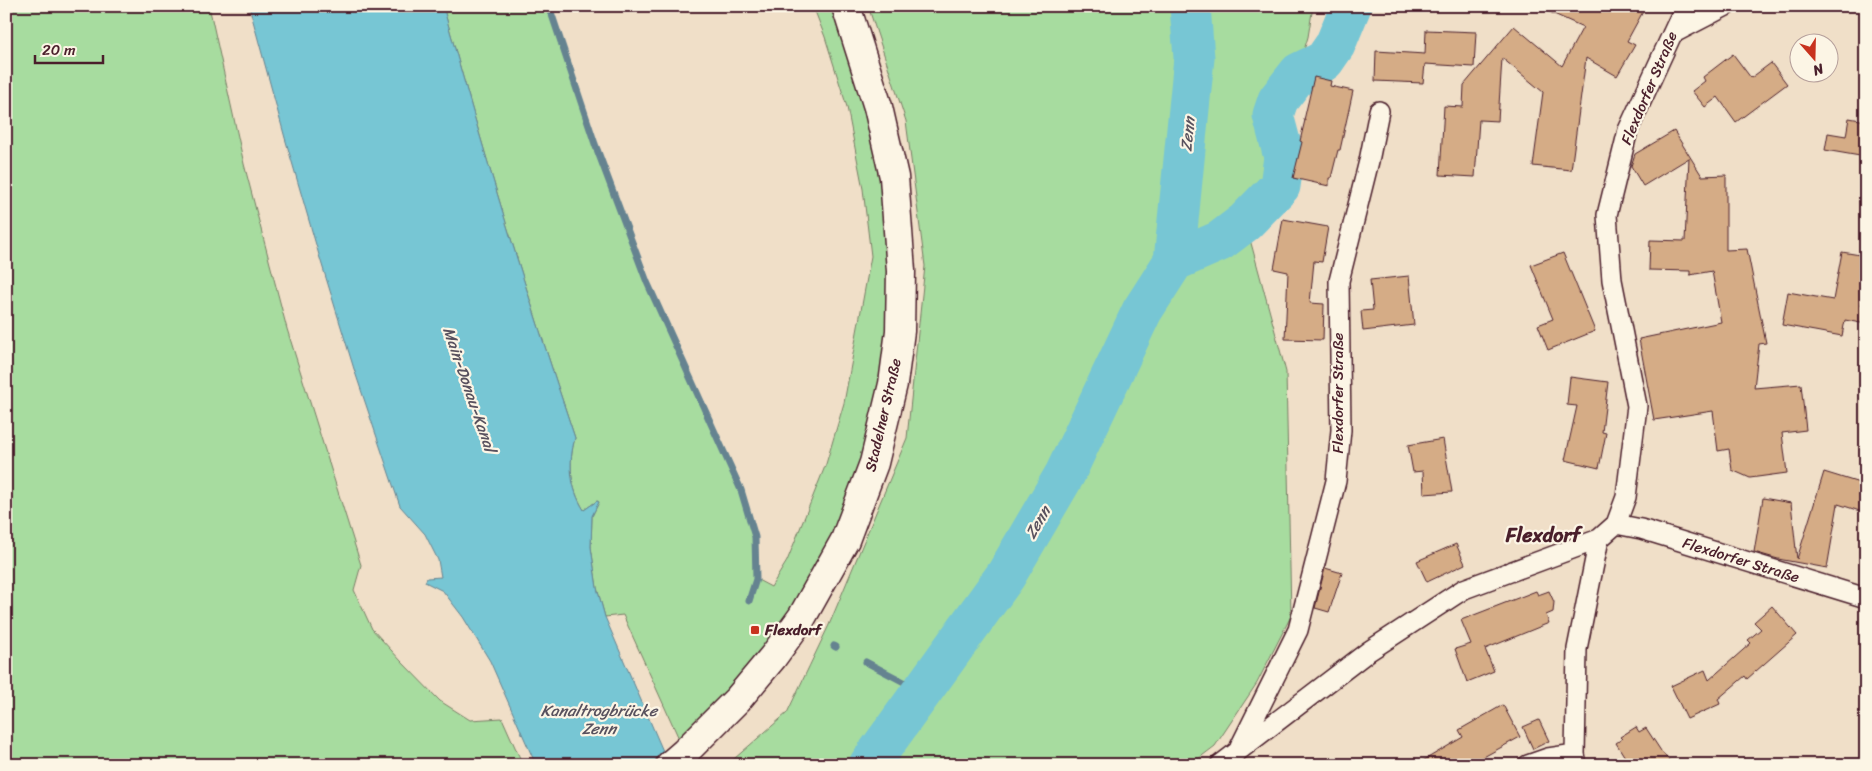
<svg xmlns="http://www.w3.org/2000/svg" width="1872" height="771" viewBox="0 0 1872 771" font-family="Sriracha,sans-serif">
	<rect width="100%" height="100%" fill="#f0dfc8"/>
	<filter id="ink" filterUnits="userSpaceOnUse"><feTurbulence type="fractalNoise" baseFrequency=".02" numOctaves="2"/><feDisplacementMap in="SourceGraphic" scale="10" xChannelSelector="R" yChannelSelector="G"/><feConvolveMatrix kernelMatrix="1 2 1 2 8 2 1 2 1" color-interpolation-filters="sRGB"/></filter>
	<g filter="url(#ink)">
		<path fill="#a7dc9f" stroke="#787e65" d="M 6,6 L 209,6 L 244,164 L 287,329 L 361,565 L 354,590 L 372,629 L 401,661 L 440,701 L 470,720 L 502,718 L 523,765 L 6,765 Z
			M 443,6 L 549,6 L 595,144 L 647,282 L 741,490 L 755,537 L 756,579 L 771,587 L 787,561 L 826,464 L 844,403 L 871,256 L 863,189 L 847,107 L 825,37 L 813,6 L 846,6 L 878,107 L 900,331 L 845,540 L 685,752 L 623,615 L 605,617 L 597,588 L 591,547 L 592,516 L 599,502 L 597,501 L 584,510 C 570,488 568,463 575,438 C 527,295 483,151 443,6 Z
			M 868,6 L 1313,6 L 1308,37 L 1248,232 L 1286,372 L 1291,616 L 1257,683 L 1215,746 L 1190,765 L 727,765 L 787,713 L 829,625 L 907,438 L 925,266 L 906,121 Z"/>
		<path fill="#77c6d4" stroke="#658390" d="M 249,6 L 443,6 C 483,151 527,295 575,438 C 568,463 570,488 584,510 L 597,501 L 599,502 L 592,516 L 591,547 L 597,588 L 605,617 L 669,765 L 536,765 L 490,661 L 463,617 L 443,591 L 425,582 L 427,578 L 441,577 L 438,560 L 425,534 L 400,506 L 354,369 L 319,255 L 285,138 Z"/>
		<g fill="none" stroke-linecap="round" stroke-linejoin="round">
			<path stroke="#658390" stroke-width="7" d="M 549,6 L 595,144 L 647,282 L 741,490 L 755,537 L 756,579 L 749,601
				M 834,646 L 836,647
				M 866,662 L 923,692"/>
			<path stroke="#77c6d4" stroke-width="41" d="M 1174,261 L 1220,241 L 1245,222 L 1280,186 L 1284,157 L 1273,115 L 1278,100 L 1299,73 L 1324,61 L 1335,45 L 1351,6
				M 869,765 L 1006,575 L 1065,474 L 1142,311 L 1174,261 L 1194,58 L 1190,6"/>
		</g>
		<path fill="#d5ac86" stroke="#4a1f2b" d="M 1536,6 L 1646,6 L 1627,41 L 1635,45 L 1617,76 L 1586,58 L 1571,170 L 1533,166 L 1543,92 L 1502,58 L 1498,121 L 1479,120 L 1475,177 L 1440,175 L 1444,106 L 1463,107 L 1464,85 L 1514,26 L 1562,66 L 1583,27 Z
			M 1426,30 L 1476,32 L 1474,67 L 1425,64 L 1423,83 L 1375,81 L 1376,51 L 1425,54 Z
			M 1733,54 L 1751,78 L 1771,63 L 1787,84 L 1736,122 L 1718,97 L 1705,107 L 1692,91 L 1705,81 L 1703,77 Z
			M 1314,77 L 1331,81 L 1330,86 L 1353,91 L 1340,150 L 1338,150 L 1331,178 L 1329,178 L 1329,186 L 1293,178 L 1302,142 L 1300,141 L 1305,120 L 1304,120 Z
			M 1849,118 L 1866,121 L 1866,157 L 1825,150 L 1828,133 L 1846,136 Z
			M 1674,131 L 1702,176 L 1726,175 L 1726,250 L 1747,249 L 1766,343 L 1759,344 L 1754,388 L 1801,384 L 1806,430 L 1782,433 L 1787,473 L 1750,478 L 1732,470 L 1729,449 L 1718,451 L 1713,411 L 1654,420 L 1639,339 L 1721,322 L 1712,271 L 1690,275 L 1690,271 L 1649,270 L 1650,240 L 1685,241 L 1689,158 L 1643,186 L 1631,166 L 1635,154 Z
			M 1283,219 L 1328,227 L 1322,262 L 1314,261 L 1310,303 L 1324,304 L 1323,340 L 1285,339 L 1288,272 L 1274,269 Z
			M 1842,252 L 1866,256 L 1866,277 L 1861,305 L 1866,306 L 1866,324 L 1845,320 L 1842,336 L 1782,325 L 1788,292 L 1833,300 Z
			M 1563,253 L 1595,331 L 1548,350 L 1538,325 L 1553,319 L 1531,265 Z
			M 1409,276 L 1414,325 L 1363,331 L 1361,311 L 1373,310 L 1370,280 Z
			M 1570,377 L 1608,382 L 1602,432 L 1606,433 L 1599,468 L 1565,460 L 1577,406 L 1567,405 Z
			M 1443,439 L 1452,492 L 1424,494 L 1423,471 L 1413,472 L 1408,445 Z
			M 1824,472 L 1866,485 L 1866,513 L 1838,504 L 1827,568 L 1778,559 L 1754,552 L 1763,498 L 1791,503 L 1797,559 Z
			M 1456,544 L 1465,564 L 1427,582 L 1417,561 Z
			M 1325,568 L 1342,573 L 1329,612 L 1315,608 Z
			M 1536,591 L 1538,595 L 1549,591 L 1554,602 L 1553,612 L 1546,615 L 1549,623 L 1485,649 L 1494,671 L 1467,682 L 1455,649 L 1471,644 L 1461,620 Z
			M 1772,606 L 1797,635 L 1747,679 L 1745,676 L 1718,699 L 1720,704 L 1687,719 L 1671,686 L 1705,670 L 1709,680 L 1751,643 L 1748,640 L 1761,629 L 1754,622 Z
			M 1503,705 L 1520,737 L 1469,765 L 1416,765 L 1463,737 L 1459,730 Z
			M 1539,720 L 1549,741 L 1533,749 L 1523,727 Z
			M 1636,727 L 1639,732 L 1646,728 L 1661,751 L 1673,765 L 1630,765 L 1616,743 L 1622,739 L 1620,737 Z"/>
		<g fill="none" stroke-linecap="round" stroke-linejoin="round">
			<defs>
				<path id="minor" d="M 1672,34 L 1726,6
					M 1616,524 L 1641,529 L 1866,598
					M 1240,747 L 1298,630 L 1336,481 L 1341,430 L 1339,281 L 1369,161 L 1379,111
					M 1220,765 L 1369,651 L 1464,589 L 1599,539 L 1616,524 L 1626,497 L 1637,406 L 1612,280 L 1607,215 L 1628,130 L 1685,6
					M 1528,765 L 1548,758 L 1575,754
					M 1577,765 L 1575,754 L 1577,649 L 1599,539"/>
				<path id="secondary" d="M 670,765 L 685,752 L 738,699 L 773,657 L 802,617 L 845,540 L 874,463 L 893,384 L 900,331 L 901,271 L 894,177 L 878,107 L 846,6"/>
			</defs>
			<use href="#minor" stroke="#4a1f2b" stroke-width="22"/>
			<use href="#secondary" stroke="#4a1f2b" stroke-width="31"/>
			<use href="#minor" stroke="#fcf5e5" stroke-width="19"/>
			<use href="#secondary" stroke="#fcf5e5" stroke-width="28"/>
		</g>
	</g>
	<rect fill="#c8321e" stroke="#fcf5e5" stroke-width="2" x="750" y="625" width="10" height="10" rx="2.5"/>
	<g text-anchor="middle" stroke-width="4.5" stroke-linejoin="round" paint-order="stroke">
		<g font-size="15" fill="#4a1f2b" stroke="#fcf5e5">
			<text transform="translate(1649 88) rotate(-67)" y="5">Flexdorfer Straße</text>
			<text transform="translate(1338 393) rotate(-90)" y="5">Flexdorfer Straße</text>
			<text transform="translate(883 415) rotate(-77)" y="5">Stadelner Straße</text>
			<text transform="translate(1741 560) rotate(17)" y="5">Flexdorfer Straße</text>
		</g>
		<g font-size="15" font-weight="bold" fill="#4a1f2b" stroke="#fcf5e5" text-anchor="start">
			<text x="765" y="635">Flexdorf</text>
		</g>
		<g font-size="16" font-style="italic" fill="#58515e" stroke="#fcf5e5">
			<text transform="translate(1187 134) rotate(-84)" y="6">Zenn</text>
			<text transform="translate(470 389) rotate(71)" y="6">Main-Donau-Kanal</text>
			<text transform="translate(1037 522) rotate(-60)" y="6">Zenn</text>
			<text x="599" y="716">Kanaltrogbrücke<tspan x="599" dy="18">Zenn</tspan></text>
		</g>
		<g font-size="20" font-weight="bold" fill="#4a1f2b" stroke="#fcf5e5">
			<text x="1543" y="542">Flexdorf</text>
		</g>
	</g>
	<rect width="1872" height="771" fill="none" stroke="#fcf5e5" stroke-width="25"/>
	<rect x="12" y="12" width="1847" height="746" fill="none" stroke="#4a1f2b" stroke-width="2" filter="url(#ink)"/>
	<g transform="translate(1814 58) rotate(160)"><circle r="24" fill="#fcf5e5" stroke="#b59f9b"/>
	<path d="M0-4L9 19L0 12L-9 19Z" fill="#c8321e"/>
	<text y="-8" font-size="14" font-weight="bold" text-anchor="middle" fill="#4a1f2b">N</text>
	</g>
	<path d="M35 55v8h68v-8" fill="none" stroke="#4a1f2b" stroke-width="2.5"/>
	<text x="42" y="55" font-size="15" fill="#4a1f2b" stroke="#fcf5e5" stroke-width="4" paint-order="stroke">20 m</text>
</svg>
